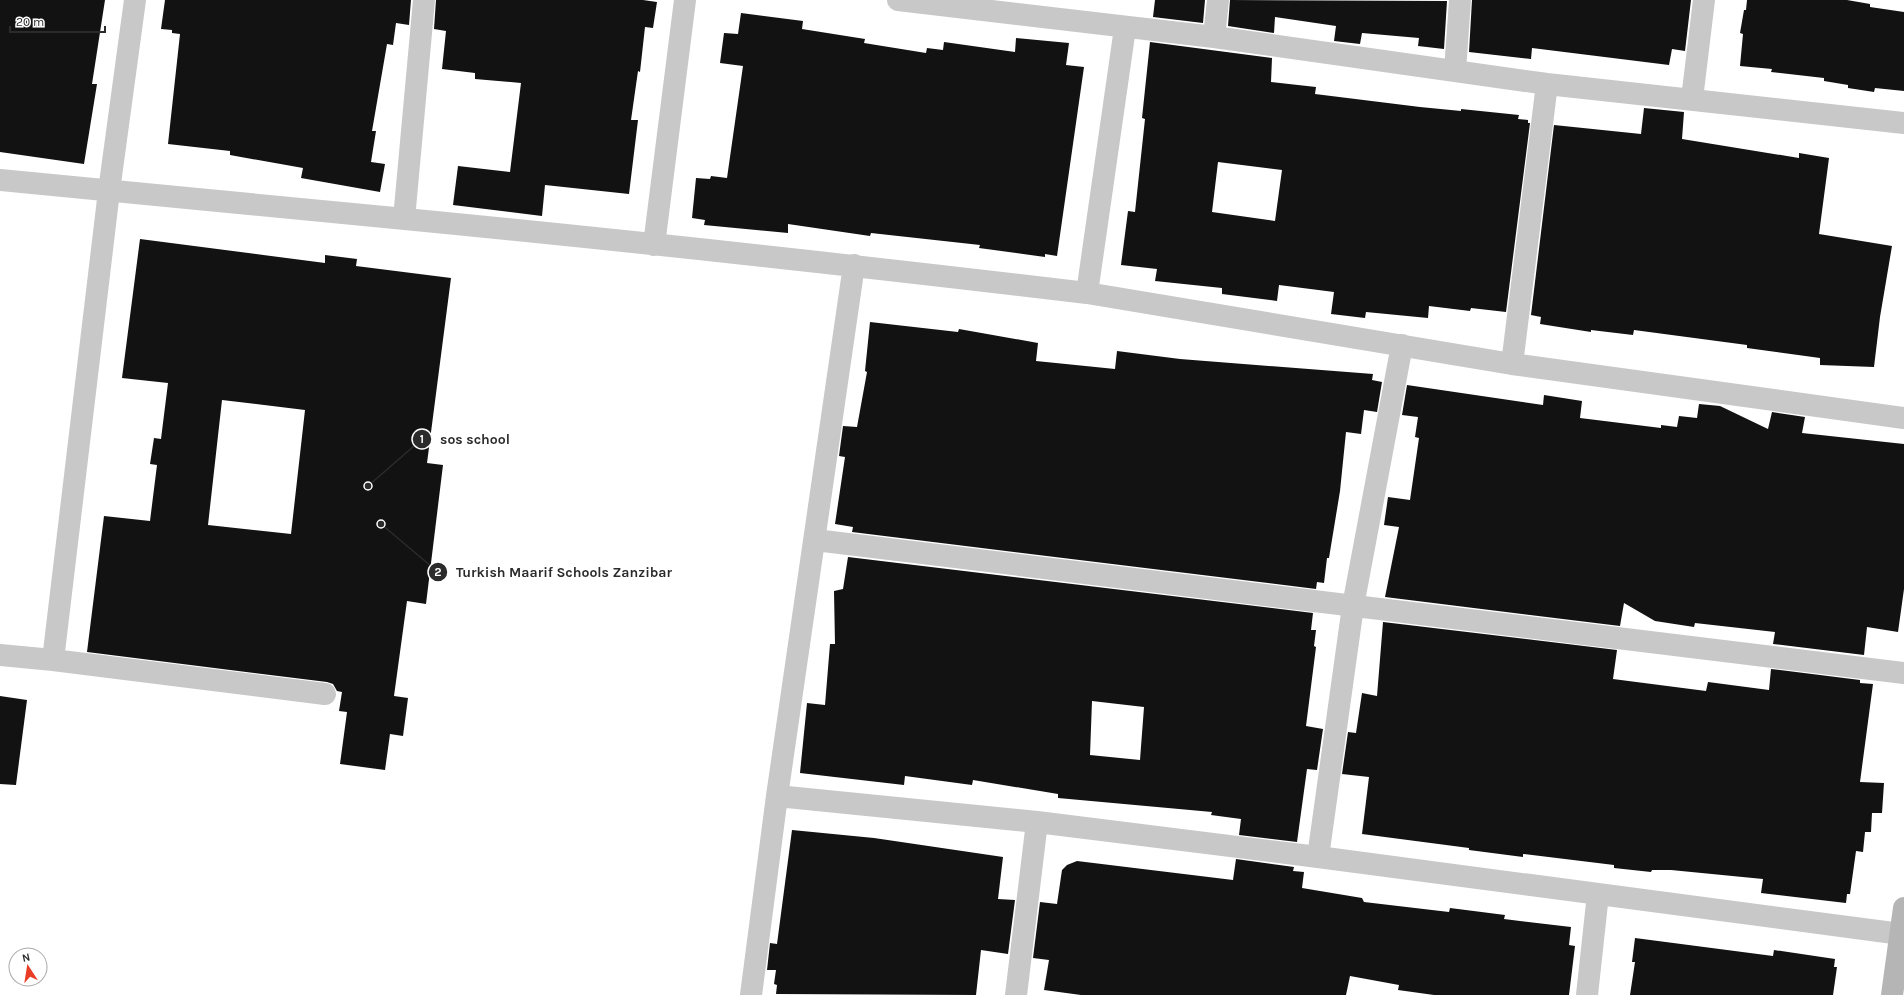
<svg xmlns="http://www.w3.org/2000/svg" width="1904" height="995" viewBox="0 0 1904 995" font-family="Karla,sans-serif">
	<rect width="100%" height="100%" fill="#fff"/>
	<path fill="#121212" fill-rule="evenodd" d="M 0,0 L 105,0 L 92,84 L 97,84 L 84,164 L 0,152 Z
		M 165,0 L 411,0 L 409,25 L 396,23 L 393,45 L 387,44 L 372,131 L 376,131 L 371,162 L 385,164 L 380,192 L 301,178 L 303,168 L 230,155 L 230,151 L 168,144 L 180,34 L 172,33 L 172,30 L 161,29 Z
		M 436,0 L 643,0 L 657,2 L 653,28 L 645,27 L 640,72 L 638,71 L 631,120 L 638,120 L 629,194 L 545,185 L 542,216 L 453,205 L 458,166 L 510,172 L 521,83 L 475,79 L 475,73 L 442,69 L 446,31 L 434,29 Z
		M 1155,0 L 1205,0 L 1203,23 L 1153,17 Z
		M 1230,0 L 1447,1 L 1444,49 L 1418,46 L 1419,38 L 1362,33 L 1360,44 L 1334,41 L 1336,26 L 1275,17 L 1274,33 L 1228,26 Z
		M 1472,0 L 1691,0 L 1685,51 L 1672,49 L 1669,65 L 1532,48 L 1531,59 L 1469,52 Z
		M 1747,0 L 1847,0 L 1870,4 L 1870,7 L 1904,12 L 1904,91 L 1875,88 L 1874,92 L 1848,88 L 1848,85 L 1824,81 L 1824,78 L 1771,72 L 1772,69 L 1740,66 L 1743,34 L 1740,33 L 1744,10 L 1746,10 Z
		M 741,13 L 803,21 L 802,29 L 865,39 L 864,43 L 926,53 L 927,48 L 943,50 L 944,42 L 1015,52 L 1016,38 L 1069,43 L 1066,65 L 1084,67 L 1057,256 L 1045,254 L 1045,257 L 979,248 L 980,245 L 871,233 L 870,236 L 788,224 L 788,233 L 704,225 L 705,220 L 692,218 L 696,178 L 710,179 L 711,176 L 727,178 L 743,66 L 720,63 L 724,33 L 738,34 Z
		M 1150,42 L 1272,58 L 1271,82 L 1316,87 L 1315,94 L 1420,107 L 1461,111 L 1461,109 L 1519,115 L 1518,119 L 1528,120 L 1528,123 L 1530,123 L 1506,312 L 1471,308 L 1470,311 L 1429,306 L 1428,318 L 1366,312 L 1365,318 L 1331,314 L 1334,292 L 1279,285 L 1277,301 L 1222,294 L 1222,288 L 1155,281 L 1157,269 L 1121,265 L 1128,211 L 1135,212 L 1145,119 L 1142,118 ZM 1218,162 L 1282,170 L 1275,221 L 1212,212 Z
		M 1644,108 L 1684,112 L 1682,139 L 1799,158 L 1799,153 L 1829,158 L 1819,234 L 1892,246 L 1880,317 L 1874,367 L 1820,365 L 1820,358 L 1747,348 L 1747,345 L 1634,330 L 1633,335 L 1591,330 L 1591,332 L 1540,324 L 1541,317 L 1531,315 L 1554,125 L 1641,134 Z
		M 140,239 L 325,263 L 325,255 L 357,259 L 356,266 L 451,278 L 427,463 L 443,465 L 426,604 L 407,601 L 394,696 L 408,698 L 403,736 L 390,734 L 385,770 L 340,764 L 347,712 L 339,711 L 342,692 L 337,691 L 333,684 L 327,682 L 87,652 L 104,516 L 150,521 L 157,465 L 150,464 L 154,438 L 161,439 L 168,383 L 122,378 ZM 222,400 L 305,410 L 291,534 L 208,525 Z
		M 870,322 L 958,332 L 959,329 L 1038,343 L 1036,361 L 1115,369 L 1117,351 L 1180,359 L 1373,374 L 1372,380 L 1382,382 L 1377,412 L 1364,410 L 1361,434 L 1346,432 L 1340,491 L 1329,558 L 1327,558 L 1324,583 L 1317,582 L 1316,589 L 852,532 L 853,527 L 835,524 L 845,457 L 839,456 L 843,426 L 857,427 L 867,372 L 865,371 Z
		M 1407,385 L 1543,405 L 1544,395 L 1582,401 L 1580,418 L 1661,428 L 1661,425 L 1677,427 L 1679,416 L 1697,418 L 1699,404 L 1720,406 L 1768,429 L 1772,412 L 1805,417 L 1802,433 L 1904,444 L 1904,589 L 1898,632 L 1867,627 L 1864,655 L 1773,644 L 1775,632 L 1695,623 L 1694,627 L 1655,621 L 1624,603 L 1620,626 L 1385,597 L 1399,527 L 1384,525 L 1388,497 L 1410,500 L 1419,438 L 1415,437 L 1418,417 L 1402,415 Z
		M 848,557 L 1313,613 L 1311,630 L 1316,630 L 1314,646 L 1316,647 L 1306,726 L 1323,729 L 1317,770 L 1307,769 L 1297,842 L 1239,835 L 1241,819 L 1211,815 L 1212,812 L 1058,798 L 1058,794 L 973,780 L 972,785 L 905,776 L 904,785 L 800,773 L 807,703 L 825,705 L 830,644 L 835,644 L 834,591 L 843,589 ZM 1092,701 L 1144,707 L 1140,760 L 1090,755 Z
		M 1383,622 L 1617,650 L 1613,679 L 1706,691 L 1708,682 L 1769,690 L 1771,669 L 1860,680 L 1860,683 L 1873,684 L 1860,782 L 1884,783 L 1882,813 L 1872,813 L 1871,832 L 1865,832 L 1863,852 L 1856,851 L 1850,894 L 1847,894 L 1846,903 L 1761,893 L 1763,879 L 1671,870 L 1652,870 L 1651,872 L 1614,868 L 1614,865 L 1523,854 L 1523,857 L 1469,850 L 1469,848 L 1362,834 L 1369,777 L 1342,774 L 1348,732 L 1356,733 L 1362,693 L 1377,696 Z
		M 0,696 L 27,700 L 16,785 L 0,784 Z
		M 792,830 L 874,838 L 1003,857 L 998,899 L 1015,900 L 1008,954 L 981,950 L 976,995 L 776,994 L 777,985 L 774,984 L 776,970 L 767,970 L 770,943 L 777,944 Z
		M 1236,859 L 1294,867 L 1293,871 L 1304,872 L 1302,888 L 1362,898 L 1364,902 L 1449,912 L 1450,908 L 1505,915 L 1504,919 L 1571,927 L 1569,945 L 1575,946 L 1569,995 L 1434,995 L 1398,990 L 1399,985 L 1350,976 L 1346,995 L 1081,995 L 1044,990 L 1049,960 L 1033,958 L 1040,902 L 1057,904 L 1062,870 L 1067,865 L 1077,861 L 1233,880 Z
		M 1635,938 L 1773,956 L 1774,950 L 1835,959 L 1834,967 L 1837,967 L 1833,995 L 1630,995 L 1635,962 L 1632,962 Z"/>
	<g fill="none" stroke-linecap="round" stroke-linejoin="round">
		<path stroke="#c8c8c8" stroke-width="22" d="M 898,0 L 1214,37 L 1547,84 L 1904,123
			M 1214,37 L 1218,0
			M 1455,71 L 1460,0
			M 1692,99 L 1704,0
			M 0,180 C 135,194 270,205 405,219 C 632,241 860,266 1087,293 L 1125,28
			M 404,219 L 424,0
			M 654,245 L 685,0
			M 1087,293 L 1512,364 L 1904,418
			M 1512,364 L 1547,84
			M 815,540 L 1904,673
			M 0,655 L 53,660 L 325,694
			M 53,660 L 109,191 L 135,0
			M 777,796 L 1037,822 L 1318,857 L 1901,934
			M 1318,857 L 1353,606 L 1402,345
			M 751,995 L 777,796 L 854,265
			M 1016,995 L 1037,822
			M 1587,995 L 1598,894"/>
		<path stroke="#b5b5b5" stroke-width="22" d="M 1892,995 L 1904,908"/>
	</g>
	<path fill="none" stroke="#2b2b2b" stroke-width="1.5" d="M368 486L422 439M381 524L438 572"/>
	<g fill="#2b2b2b" stroke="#fff" stroke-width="1.5">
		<circle cx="368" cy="486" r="4"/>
		<circle cx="381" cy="524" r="4"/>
		<circle cx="422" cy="439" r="10"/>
		<circle cx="438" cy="572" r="10"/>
	</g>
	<g font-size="12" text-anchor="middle" font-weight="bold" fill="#fff">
		<text x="422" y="443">1</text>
		<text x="438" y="576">2</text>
	</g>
	<g font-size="14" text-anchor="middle" font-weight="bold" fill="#2b2b2b" stroke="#fff" stroke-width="4" stroke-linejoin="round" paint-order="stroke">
		<text x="475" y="444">sos school</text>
		<text x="564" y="577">Turkish Maarif Schools Zanzibar</text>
	</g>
	<g transform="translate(28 967) rotate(348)"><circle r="19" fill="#ffffff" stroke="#aaaaaa"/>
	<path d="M0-3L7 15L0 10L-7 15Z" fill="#e93d26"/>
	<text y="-6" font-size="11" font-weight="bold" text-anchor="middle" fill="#2b2b2b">N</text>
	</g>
	<path d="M10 26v6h95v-6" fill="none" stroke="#2b2b2b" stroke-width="2"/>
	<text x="16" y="26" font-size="12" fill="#2b2b2b" stroke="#ffffff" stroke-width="3" paint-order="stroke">20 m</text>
</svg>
